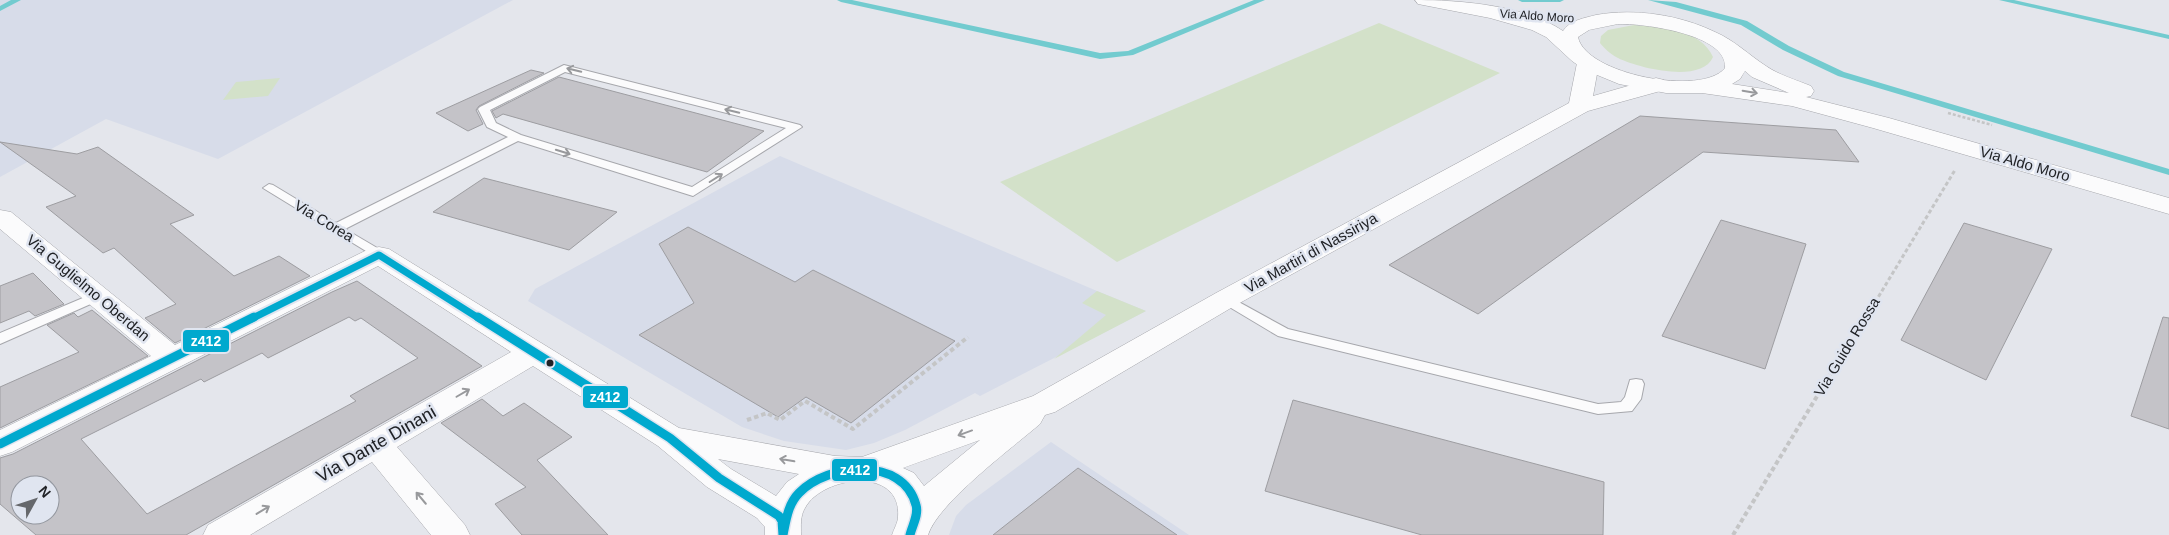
<svg xmlns="http://www.w3.org/2000/svg" width="2169" height="535" viewBox="0 0 2169 535" font-family="Arial,sans-serif">
	<rect width="100%" height="100%" fill="#e4e6ec"/>
	<path fill="#d7dce9" d="M 0,0 L 513,0 L 218,159 L 106,119 L 0,177 Z
		M 780,156 L 1097,291 L 1146,311 L 980,396 L 975,393 L 905,430 L 874,443 L 846,450 L 784,441 L 742,427 L 528,301 L 535,289 Z
		M 1051,442 L 1189,535 L 949,535 L 956,516 L 966,505 Z"/>
	<path fill="#d3e1c9" d="M 1379,23 L 1500,73 L 1117,262 L 1000,182 Z
		M 1634,25 C 1660,27 1701,29 1713,57 C 1702,84 1638,68 1618,58 C 1610,54 1605,49 1600,43 L 1601,36 L 1608,30 Z
		M 280,78 L 268,96 L 223,100 L 236,82 Z
		M 1097,291 L 1146,311 L 1054,359 L 1106,315 L 1082,303 Z"/>
	<g fill="none" stroke-linecap="round" stroke-linejoin="round">
		<path fill="#72cbcf" fill-rule="evenodd" d="M 11,0 L 21,0 L 0,11 L 0,6 Z
			M 837,0 L 852,0 L 1100,53 L 1128,51 L 1254,0 L 1265,0 L 1133,55 L 1100,59 L 841,2 Z
			M 1518,0 L 1564,0 L 1560,2 L 1522,2 Z
			M 1648,0 L 1676,2 L 1747,21 L 1789,46 L 1844,72 L 2169,169 L 2169,175 L 1838,76 L 1783,50 L 1741,25 Z
			M 1999,0 L 2014,0 L 2169,35 L 2169,39 Z"/>
	</g>
	<path fill="#c4c3c8" stroke="#9d9da1" fill-rule="evenodd" d="M 531,70 L 544,73 L 479,106 L 476,110 L 483,124 L 468,131 L 436,113 Z
		M 559,77 L 764,131 L 707,172 L 503,114 L 496,118 L 492,111 Z
		M 1640,116 L 1836,130 L 1859,162 L 1703,152 L 1478,314 L 1389,265 Z
		M 0,142 L 77,154 L 98,147 L 194,215 L 170,224 L 234,276 L 279,256 L 310,276 L 175,343 L 145,318 L 176,304 L 114,248 L 103,253 L 46,207 L 76,196 Z
		M 484,178 L 617,212 L 569,250 L 433,212 Z
		M 1721,220 L 1806,244 L 1765,369 L 1662,336 Z
		M 1964,223 L 2052,249 L 1986,380 L 1901,340 Z
		M 688,227 L 795,282 L 813,270 L 955,341 L 851,423 L 806,397 L 778,417 L 639,335 L 694,303 L 659,244 Z
		M 33,273 L 64,304 L 35,316 L 29,311 L 0,323 L 0,286 Z
		M 357,281 L 482,366 L 186,535 L 36,535 L 0,504 L 0,458 L 13,454 L 332,292 ZM 349,317 L 355,321 L 361,318 L 418,358 L 350,396 L 356,401 L 147,514 L 81,439 L 201,379 L 204,382 L 262,353 L 268,358 ZM 20,485 L 50,485 L 50,515 L 20,515 Z
		M 92,310 L 148,356 L 0,428 L 0,387 L 79,352 L 47,325 L 74,313 L 78,317 Z
		M 2163,317 L 2169,318 L 2169,429 L 2131,416 Z
		M 482,399 L 503,416 L 524,403 L 572,437 L 537,460 L 608,535 L 522,535 L 495,504 L 526,487 L 441,423 Z
		M 1293,400 L 1604,482 L 1603,535 L 1422,535 L 1265,491 Z
		M 1078,468 L 1177,535 L 993,535 Z"/>
	<g fill="none" stroke-linecap="round" stroke-linejoin="round">
		<defs>
			<path id="service" d="M 564,65 L 800,125 L 802,127 L 693,196 L 518,141 L 345,229 L 384,252 L 386,255 L 384,258 L 379,259 L 263,188 L 269,184 L 273,185 L 336,223 L 508,137 L 487,127 L 478,109 L 480,107 ZM 565,72 L 786,128 L 692,187 L 521,135 L 496,123 L 490,110 Z
				M 97,292 L 102,293 L 104,296 L 102,299 L 0,344 L 0,333 Z
				M 1226,295 L 1288,329 L 1598,404 L 1621,402 L 1625,397 L 1630,380 L 1636,379 L 1642,380 L 1644,384 L 1641,399 L 1632,411 L 1598,414 L 1278,336 L 1221,302 L 1219,299 L 1221,296 Z"/>
			<path id="minor" d="M 1588,57 L 1595,59 L 1599,63 L 1593,96 L 1656,78 L 1664,80 L 1667,85 L 1664,90 L 1588,111 L 1236,305 L 1055,412 L 1045,415 L 1040,424 C 1012,448 938,503 928,535 L 892,535 C 894,529 898,522 898,517 C 902,466 823,475 805,508 C 800,516 801,526 801,535 L 765,535 L 765,527 L 757,518 L 707,487 L 658,446 L 533,366 L 397,447 L 465,525 L 470,535 L 431,535 L 372,462 L 250,535 L 203,535 L 208,525 L 511,352 L 378,266 L 12,452 L 0,456 L 0,430 L 151,356 L 0,229 L 0,210 L 11,212 L 175,345 L 369,249 L 379,247 L 389,249 L 679,428 L 835,456 L 862,457 L 1033,396 L 1216,293 L 1569,103 L 1577,63 L 1581,59 ZM 980,440 L 924,486 L 914,473 L 903,468 ZM 718,459 L 799,474 L 787,482 L 776,496 L 731,469 Z"/>
			<path id="tertiary" d="M 1415,0 C 1459,0 1525,5 1563,31 C 1570,20 1585,18 1596,15 C 1635,8 1680,15 1715,32 C 1734,40 1749,55 1766,66 C 1779,75 1796,80 1811,86 L 1814,91 L 1811,96 L 1806,97 L 1889,118 L 2169,198 L 2169,214 L 1873,128 L 1792,106 L 1702,93 L 1666,93 L 1619,84 L 1585,70 L 1572,61 L 1546,37 L 1532,30 L 1490,18 L 1418,4 ZM 1618,24 C 1642,23 1728,34 1725,68 C 1702,97 1585,74 1578,37 L 1589,30 ZM 1745,71 L 1752,77 L 1789,93 L 1732,84 L 1740,79 Z"/>
		</defs>
		<use href="#service" stroke="#a6a7ac" stroke-width="2"/>
		<use href="#minor" stroke="#a6a7ac" stroke-width="1"/>
		<use href="#tertiary" stroke="#a6a7ac" stroke-width="1"/>
		<path stroke="#c4c5c6" stroke-width="2.5" stroke-dasharray="3 2" stroke-linecap="butt" d="M 1948,113 L 1992,125"/>
		<path stroke="#c4c5c6" stroke-width="3" stroke-dasharray="4 2.5" stroke-linecap="butt" d="M 1865,319 L 1955,170"/>
		<path stroke="#c4c5c6" stroke-width="4" stroke-dasharray="4.5 3" stroke-linecap="butt" d="M 747,420 L 767,413 L 780,420 L 805,401 L 853,429 L 968,337
			M 1733,535 L 1865,317"/>
		<use href="#service" fill="#fbfbfc" fill-rule="evenodd"/>
		<use href="#minor" fill="#fbfbfc" fill-rule="evenodd"/>
		<use href="#tertiary" fill="#fbfbfc" fill-rule="evenodd"/>
		<defs>
			<path id="bus-1-far1" d="M 251,319 L 379,255 L 480,319"/>
			<path id="bus-1" d="M 478,317 L 670,438 L 719,478 L 779,516 L 782,521 L 783,535
				M 0,444 L 254,317
				M 783,535 C 786,520 788,504 799,493 C 828,463 903,456 916,505 C 919,515 912,526 910,535"/>
		</defs>
		<use href="#bus-1-far1" stroke="#e0e5f0" stroke-width="11"/>
		<use href="#bus-1" stroke="#e0e5f0" stroke-width="12"/>
		<use href="#bus-1-far1" stroke="#00a9ce" stroke-width="7"/>
		<use href="#bus-1" stroke="#00a9ce" stroke-width="9"/>
	</g>
	<defs><path id="oneway-shaft" d="M-6 0H5M1.5-3L5.5 0L1.5 3" fill="none" stroke-width="1.6" stroke-linecap="round" stroke-linejoin="round" transform="scale(1.25)"/></defs>
	<g stroke="#98999c">
		<use href="#oneway-shaft" transform="translate(574 70) rotate(-166)"/>
		<use href="#oneway-shaft" transform="translate(1750 92) rotate(10)"/>
		<use href="#oneway-shaft" transform="translate(732 111) rotate(-166)"/>
		<use href="#oneway-shaft" transform="translate(563 152) rotate(17)"/>
		<use href="#oneway-shaft" transform="translate(716 178) rotate(-32)"/>
		<use href="#oneway-shaft" transform="translate(463 393) rotate(-30)"/>
		<use href="#oneway-shaft" transform="translate(965 433) rotate(160)"/>
		<use href="#oneway-shaft" transform="translate(787 460) rotate(-170)"/>
		<use href="#oneway-shaft" transform="translate(421 498) rotate(-130)"/>
		<use href="#oneway-shaft" transform="translate(263 510) rotate(-31)"/>
	</g>
	<circle fill="#202226" stroke="#e0e5f0" stroke-width="2" cx="550" cy="363" r="4.5"/>
	<g text-anchor="middle" stroke-width="5" stroke-linejoin="round" paint-order="stroke">
		<g font-size="12" fill="#202226" stroke="#e0e5f0">
			<text transform="translate(1537 16) rotate(4)" y="4">Via Aldo Moro</text>
		</g>
		<g font-size="15" fill="#202226" stroke="#e0e5f0">
			<text transform="translate(2025 164) rotate(16)" y="5">Via Aldo Moro</text>
			<text transform="translate(324 221) rotate(31)" y="5">Via Corea</text>
			<text transform="translate(1311 253) rotate(-29)" y="5">Via Martiri di Nassiriya</text>
			<text transform="translate(88 288) rotate(40)" y="5">Via Guglielmo Oberdan</text>
			<text transform="translate(1847 347) rotate(-59)" y="5">Via Guido Rossa</text>
		</g>
		<g font-size="18" fill="#202226" stroke="#e0e5f0">
			<text transform="translate(376 444) rotate(-30)" y="6">Via Dante Dinani</text>
		</g>
	</g>
	<g stroke="#e0e5f0" stroke-width="2">
		<rect x="182" y="329" width="48" height="24" rx="5" fill="#00a9ce"/>
		<rect x="582" y="385" width="47" height="24" rx="5" fill="#00a9ce"/>
		<rect x="831" y="458" width="47" height="24" rx="5" fill="#00a9ce"/>
	</g>
	<g font-size="14" text-anchor="middle" font-weight="bold" fill="#fff">
		<text x="206" y="346">z412</text>
		<text x="605" y="402">z412</text>
		<text x="855" y="475">z412</text>
	</g>
	<g transform="translate(35 500) rotate(50)"><circle r="24" fill="#e0e5f0" stroke="#93979f"/>
	<path d="M0-4L9 19L0 12L-9 19Z" fill="#65676b"/>
	<text y="-8" font-size="14" font-weight="bold" text-anchor="middle" fill="#202226">N</text>
	</g>
</svg>
